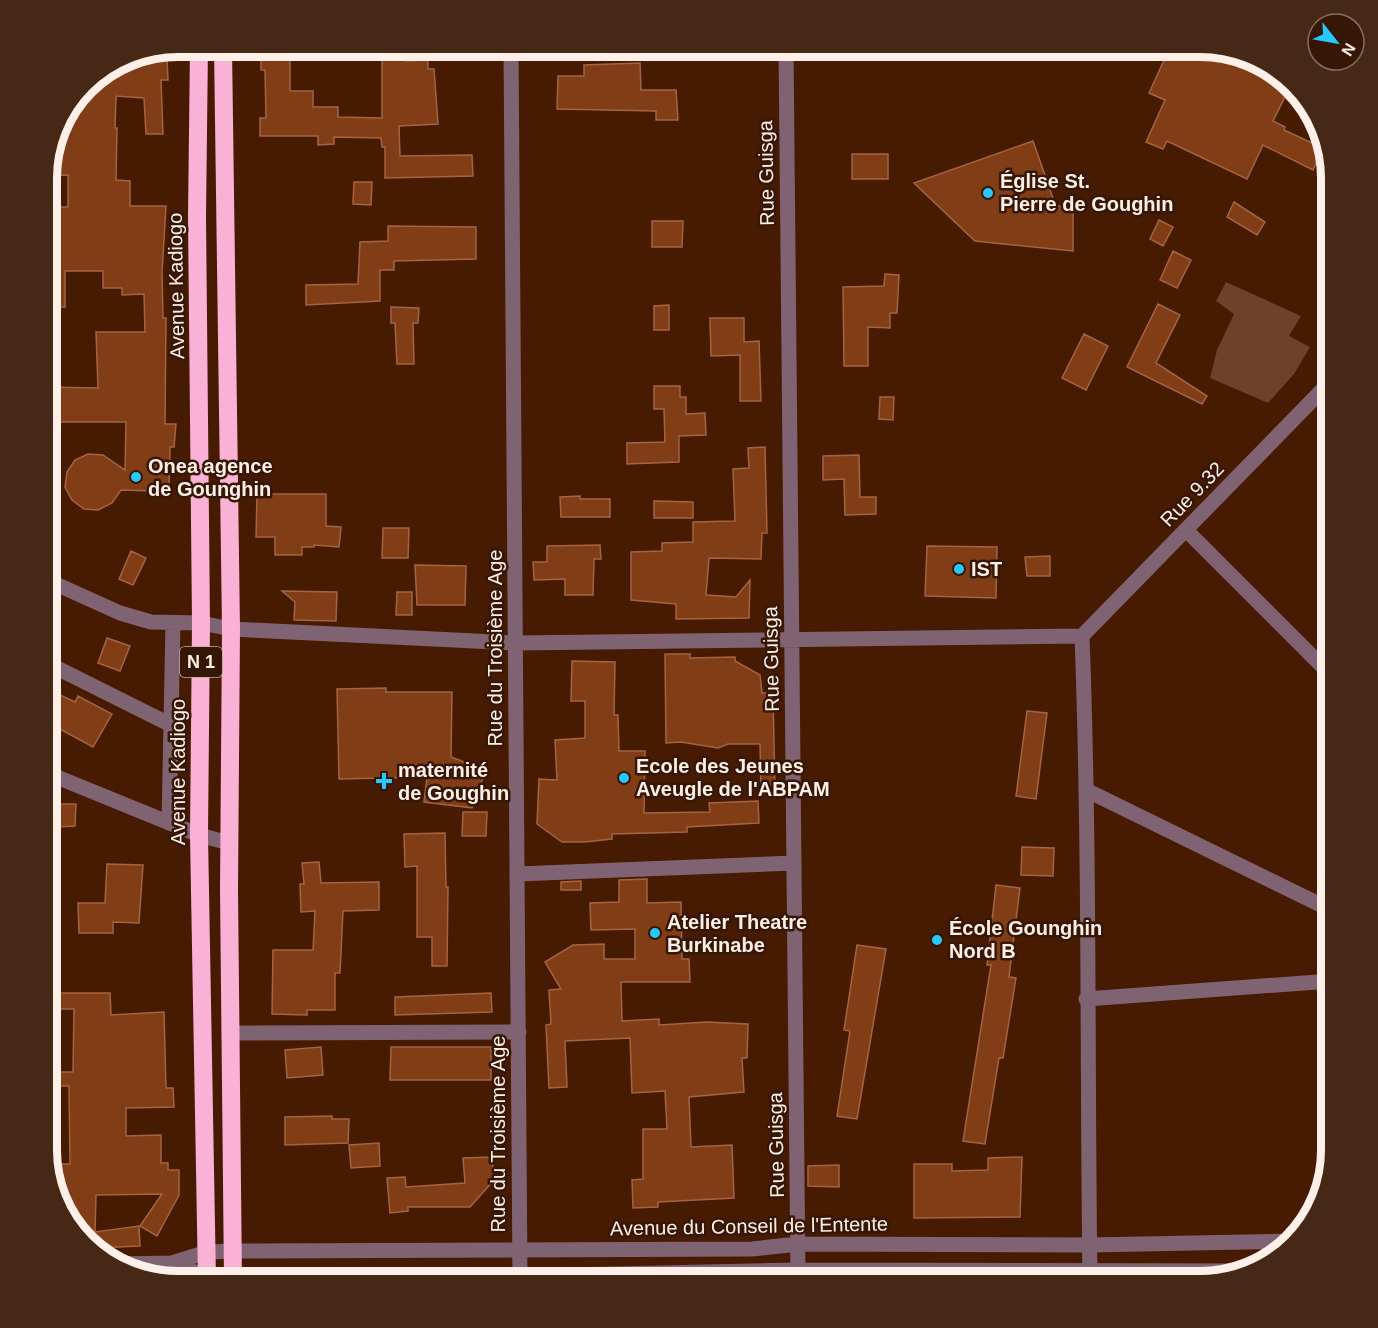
<svg xmlns="http://www.w3.org/2000/svg" width="1378" height="1328" viewBox="0 0 1378 1328" font-family="Helvetica,sans-serif">
	<rect width="100%" height="100%" fill="#471b01"/>
	<path fill="#6d412a" d="M 1226,282 L 1301,316 L 1289,336 L 1310,347 L 1294,374 L 1268,403 L 1210,378 L 1217,350 L 1234,314 L 1216,301 Z"/>
	<path fill="#813e16" stroke="#a46442" stroke-width="1.5" d="M 382,47 L 397,47 L 397,51 L 406,51 L 406,61 L 428,60 L 428,69 L 434,69 L 438,124 L 399,126 L 400,156 L 472,155 L 473,176 L 385,178 L 385,147 L 382,147 L 381,138 L 334,137 L 334,144 L 318,145 L 318,136 L 260,136 L 260,118 L 266,118 L 265,70 L 261,70 L 261,54 L 290,54 L 290,91 L 313,91 L 313,107 L 338,107 L 338,117 L 382,118 Z
		M 1170,47 L 1208,47 L 1258,60 L 1291,85 L 1273,121 L 1285,127 L 1284,130 L 1323,148 L 1313,170 L 1263,145 L 1247,179 L 1167,141 L 1163,149 L 1146,142 L 1165,100 L 1149,93 Z
		M 159,50 L 160,58 L 167,58 L 168,80 L 161,80 L 163,134 L 146,134 L 144,98 L 116,96 L 115,128 L 117,128 L 116,180 L 130,181 L 130,206 L 166,206 L 162,272 L 163,318 L 166,318 L 165,424 L 176,424 L 174,447 L 170,447 L 169,486 L 152,486 L 151,491 L 121,490 L 112,503 L 98,510 L 84,509 L 72,500 L 65,487 L 67,472 L 75,460 L 88,454 L 103,455 L 125,470 L 126,422 L 47,422 L 47,387 L 98,388 L 96,332 L 145,332 L 144,294 L 122,295 L 122,288 L 103,288 L 103,271 L 65,271 L 65,307 L 48,307 L 47,227 L 53,227 L 54,207 L 68,207 L 68,175 L 50,176 L 50,158 L 60,120 L 92,79 L 126,58 L 137,58 L 137,55 Z
		M 640,63 L 641,90 L 676,90 L 678,120 L 656,120 L 656,111 L 557,109 L 558,76 L 584,76 L 584,65 Z
		M 1033,141 L 1055,204 L 1073,213 L 1073,251 L 975,241 L 914,183 Z
		M 852,154 L 888,154 L 888,179 L 852,179 Z
		M 354,182 L 372,182 L 371,205 L 353,204 Z
		M 1234,202 L 1265,222 L 1257,235 L 1227,217 Z
		M 1159,220 L 1173,227 L 1163,246 L 1150,239 Z
		M 652,221 L 683,221 L 682,247 L 652,247 Z
		M 388,226 L 476,227 L 476,259 L 394,261 L 394,270 L 380,270 L 380,301 L 306,305 L 306,285 L 358,284 L 360,242 L 388,241 Z
		M 1173,251 L 1191,260 L 1177,288 L 1160,280 Z
		M 885,274 L 899,275 L 897,313 L 890,313 L 890,328 L 868,327 L 868,366 L 844,366 L 843,287 L 884,286 Z
		M 1158,304 L 1180,315 L 1156,363 L 1207,396 L 1202,404 L 1127,367 Z
		M 669,305 L 669,330 L 654,330 L 654,306 Z
		M 391,307 L 419,308 L 418,323 L 413,323 L 414,364 L 397,364 L 395,323 L 391,323 Z
		M 710,318 L 744,318 L 744,342 L 759,341 L 761,401 L 740,401 L 740,355 L 711,356 Z
		M 1084,334 L 1108,346 L 1086,390 L 1062,378 Z
		M 654,386 L 680,386 L 680,397 L 686,397 L 686,414 L 705,413 L 706,435 L 679,436 L 679,462 L 627,464 L 627,443 L 665,442 L 664,409 L 654,409 Z
		M 880,397 L 894,397 L 893,420 L 879,419 Z
		M 765,447 L 767,533 L 762,533 L 761,559 L 709,558 L 706,595 L 736,597 L 750,580 L 749,618 L 676,619 L 676,604 L 631,600 L 631,552 L 662,551 L 662,543 L 693,542 L 693,522 L 735,521 L 733,469 L 749,468 L 748,448 Z
		M 859,455 L 860,497 L 876,497 L 876,514 L 845,515 L 844,479 L 823,480 L 823,456 Z
		M 257,494 L 326,494 L 326,526 L 341,527 L 339,547 L 314,545 L 314,547 L 302,547 L 302,555 L 275,555 L 275,537 L 256,537 Z
		M 580,496 L 580,499 L 610,499 L 610,517 L 561,517 L 560,497 Z
		M 654,501 L 693,502 L 693,518 L 654,518 Z
		M 383,528 L 409,528 L 408,558 L 382,558 Z
		M 600,545 L 601,559 L 594,559 L 593,595 L 565,595 L 565,579 L 534,580 L 533,562 L 547,562 L 547,546 Z
		M 927,546 L 997,547 L 996,598 L 925,596 Z
		M 131,551 L 146,558 L 133,585 L 119,579 Z
		M 1050,556 L 1050,576 L 1027,576 L 1025,557 Z
		M 415,565 L 466,566 L 465,605 L 417,605 Z
		M 282,591 L 337,592 L 336,621 L 294,620 L 295,602 Z
		M 397,592 L 412,592 L 412,615 L 396,615 Z
		M 107,638 L 130,646 L 120,671 L 98,663 Z
		M 665,654 L 690,654 L 690,658 L 735,657 L 735,661 L 760,675 L 762,693 L 773,693 L 775,793 L 761,794 L 760,744 L 728,744 L 718,748 L 681,742 L 666,743 Z
		M 572,661 L 615,662 L 614,715 L 618,715 L 619,751 L 645,751 L 644,813 L 710,812 L 709,803 L 758,801 L 759,823 L 687,827 L 687,832 L 612,834 L 612,839 L 584,842 L 562,842 L 537,824 L 539,779 L 557,780 L 555,740 L 585,738 L 585,701 L 571,701 Z
		M 386,688 L 386,692 L 452,692 L 451,757 L 486,770 L 472,808 L 424,802 L 427,777 L 339,779 L 337,689 Z
		M 47,689 L 75,702 L 78,696 L 112,714 L 93,747 L 47,722 Z
		M 1027,711 L 1047,713 L 1036,799 L 1016,796 Z
		M 57,804 L 76,804 L 75,826 L 57,827 Z
		M 463,812 L 487,812 L 486,836 L 462,836 Z
		M 445,833 L 446,887 L 448,887 L 447,966 L 432,966 L 432,937 L 417,937 L 417,866 L 405,867 L 404,834 Z
		M 1022,847 L 1054,848 L 1053,876 L 1021,875 Z
		M 319,862 L 321,883 L 379,882 L 379,910 L 343,911 L 340,973 L 335,973 L 335,1010 L 307,1010 L 307,1015 L 272,1014 L 273,950 L 313,950 L 315,911 L 301,912 L 300,884 L 304,884 L 302,863 Z
		M 107,864 L 143,865 L 139,923 L 113,922 L 113,933 L 79,933 L 78,903 L 105,903 Z
		M 647,879 L 647,903 L 681,902 L 682,959 L 689,959 L 690,982 L 621,982 L 622,1021 L 659,1019 L 659,1025 L 707,1022 L 748,1024 L 747,1058 L 742,1058 L 744,1092 L 689,1097 L 691,1147 L 732,1145 L 734,1198 L 658,1202 L 658,1207 L 633,1208 L 632,1180 L 643,1179 L 643,1129 L 667,1129 L 665,1091 L 632,1093 L 630,1038 L 565,1041 L 567,1087 L 549,1088 L 546,1025 L 551,1024 L 549,990 L 561,989 L 545,962 L 573,945 L 604,944 L 604,959 L 635,959 L 635,929 L 591,930 L 590,903 L 619,902 L 619,880 Z
		M 581,881 L 581,890 L 561,890 L 561,882 Z
		M 996,885 L 1020,888 L 1009,977 L 1016,978 L 1003,1058 L 999,1058 L 985,1144 L 963,1141 L 991,965 L 987,965 Z
		M 857,945 L 886,949 L 857,1119 L 837,1116 L 850,1031 L 844,1030 Z
		M 47,993 L 110,993 L 111,1015 L 164,1012 L 166,1088 L 173,1088 L 174,1107 L 126,1108 L 126,1136 L 161,1135 L 161,1163 L 168,1163 L 168,1170 L 179,1170 L 179,1195 L 157,1236 L 140,1226 L 162,1194 L 96,1195 L 95,1232 L 139,1226 L 140,1246 L 95,1248 L 79,1237 L 56,1200 L 53,1164 L 70,1164 L 69,1086 L 47,1086 L 47,1072 L 73,1072 L 74,1009 L 47,1009 Z
		M 491,993 L 492,1012 L 395,1015 L 395,997 Z
		M 321,1047 L 323,1075 L 287,1078 L 285,1050 Z
		M 391,1047 L 491,1047 L 491,1080 L 390,1080 Z
		M 332,1116 L 332,1119 L 349,1119 L 348,1143 L 285,1145 L 285,1117 Z
		M 379,1143 L 380,1166 L 351,1168 L 349,1145 Z
		M 492,1157 L 494,1180 L 470,1207 L 408,1207 L 408,1211 L 390,1213 L 387,1178 L 405,1177 L 406,1187 L 465,1183 L 463,1158 Z
		M 1022,1157 L 1020,1217 L 914,1218 L 914,1164 L 952,1164 L 952,1171 L 988,1170 L 988,1158 Z
		M 839,1165 L 839,1187 L 808,1186 L 808,1166 Z"/>
	<g fill="none" stroke-linecap="round" stroke-linejoin="round">
		<path stroke="#806372" stroke-width="15" d="M 511,47 L 520,1281
			M 786,47 L 798,1281
			M 1186,530 L 1331,675
			M 47,580 L 120,613 L 151,622 L 201,623 L 231,629 L 516,643 L 1082,636
			M 1082,636 C 1090,851 1087,1066 1090,1281
			M 1082,636 L 1331,381
			M 59,669 L 171,725
			M 47,773 L 199,835 L 229,843
			M 1088,791 L 1331,910
			M 169,823 L 173,623
			M 517,874 L 794,863
			M 1086,999 L 1331,981
			M 231,1033 L 519,1032
			M 172,1263 L 207,1277 L 520,1276 L 798,1270 L 1251,1271
			M 117,1264 L 172,1263 L 207,1252 L 233,1251 L 752,1249 L 798,1244 L 1089,1245 L 1292,1241"/>
		<path stroke="#f9b1d5" stroke-width="18" d="M 199,47 L 197,216 L 201,623 L 199,835 L 207,1281
			M 223,47 L 231,629 L 229,890 L 233,1281"/>
	</g>
	<g fill="#27c8ff" stroke="#361705" stroke-width="2">
		<circle cx="988" cy="193" r="6"/>
		<circle cx="136" cy="477" r="6"/>
		<circle cx="959" cy="569" r="6"/>
		<circle cx="624" cy="778" r="6"/>
		<path d="M381 772h6v6h6v6h-6v6h-6v-6h-6v-6h6z"/>
		<circle cx="655" cy="933" r="6"/>
		<circle cx="937" cy="940" r="6"/>
	</g>
	<g text-anchor="middle" stroke-width="5" stroke-linejoin="round" paint-order="stroke">
		<rect fill="#361705" stroke="#c2aea4" stroke-width="1.5" x="180" y="647" width="42" height="30" rx="4.5"/>
		<g font-size="18" font-weight="bold" fill="#feefe8">
			<text x="201" y="668">N 1</text>
		</g>
		<g font-size="20" fill="#feefe8" stroke="#361705">
			<text transform="translate(766 173) rotate(-91)" y="7">Rue Guisga</text>
			<text transform="translate(176 286) rotate(-91)" y="7">Avenue Kadiogo</text>
			<text transform="translate(1192 494) rotate(-46)" y="7">Rue 9.32</text>
			<text transform="translate(495 648) rotate(-90)" y="7">Rue du Troisième Age</text>
			<text transform="translate(771 659) rotate(-91)" y="7">Rue Guisga</text>
			<text transform="translate(178 772) rotate(-90)" y="7">Avenue Kadiogo</text>
			<text transform="translate(498 1134) rotate(-90)" y="7">Rue du Troisième Age</text>
			<text transform="translate(776 1145) rotate(-91)" y="7">Rue Guisga</text>
			<text transform="translate(749 1226) rotate(-1)" y="7">Avenue du Conseil de l'Entente</text>
		</g>
		<g font-size="20" font-weight="bold" fill="#feefe8" stroke="#361705" text-anchor="start">
			<text x="1000" y="188">Église St.<tspan x="1000" dy="23">Pierre de Goughin</tspan></text>
			<text x="148" y="473">Onea agence<tspan x="148" dy="23">de Gounghin</tspan></text>
			<text x="971" y="576">IST</text>
			<text x="636" y="773">Ecole des Jeunes<tspan x="636" dy="23">Aveugle de l'ABPAM</tspan></text>
			<text x="398" y="777">maternité<tspan x="398" dy="23">de Goughin</tspan></text>
			<text x="667" y="929">Atelier Theatre<tspan x="667" dy="23">Burkinabe</tspan></text>
			<text x="949" y="935">École Gounghin<tspan x="949" dy="23">Nord B</tspan></text>
		</g>
	</g>
	<path d="M0 0H1378V1328H0ZM178 57H1200A121 121 0 0 1 1321 178V1150A121 121 0 0 1 1200 1271H178A121 121 0 0 1 57 1150V178A121 121 0 0 1 178 57Z" fill="#462817" fill-rule="evenodd"/>
	<path fill="none" stroke="#feefe8" stroke-width="8" d="M178 57H1200A121 121 0 0 1 1321 178V1150A121 121 0 0 1 1200 1271H178A121 121 0 0 1 57 1150V178A121 121 0 0 1 178 57Z"/>
	<g transform="translate(1336 42) rotate(121)"><circle r="28" fill="#361705" stroke="#866d60" stroke-width="1.5"/>
	<path d="M0-4.5L10 22L0 15L-10 22Z" fill="#27c8ff"/>
	<text y="-9" font-size="16" font-weight="bold" text-anchor="middle" fill="#feefe8">N</text>
	</g>
</svg>
